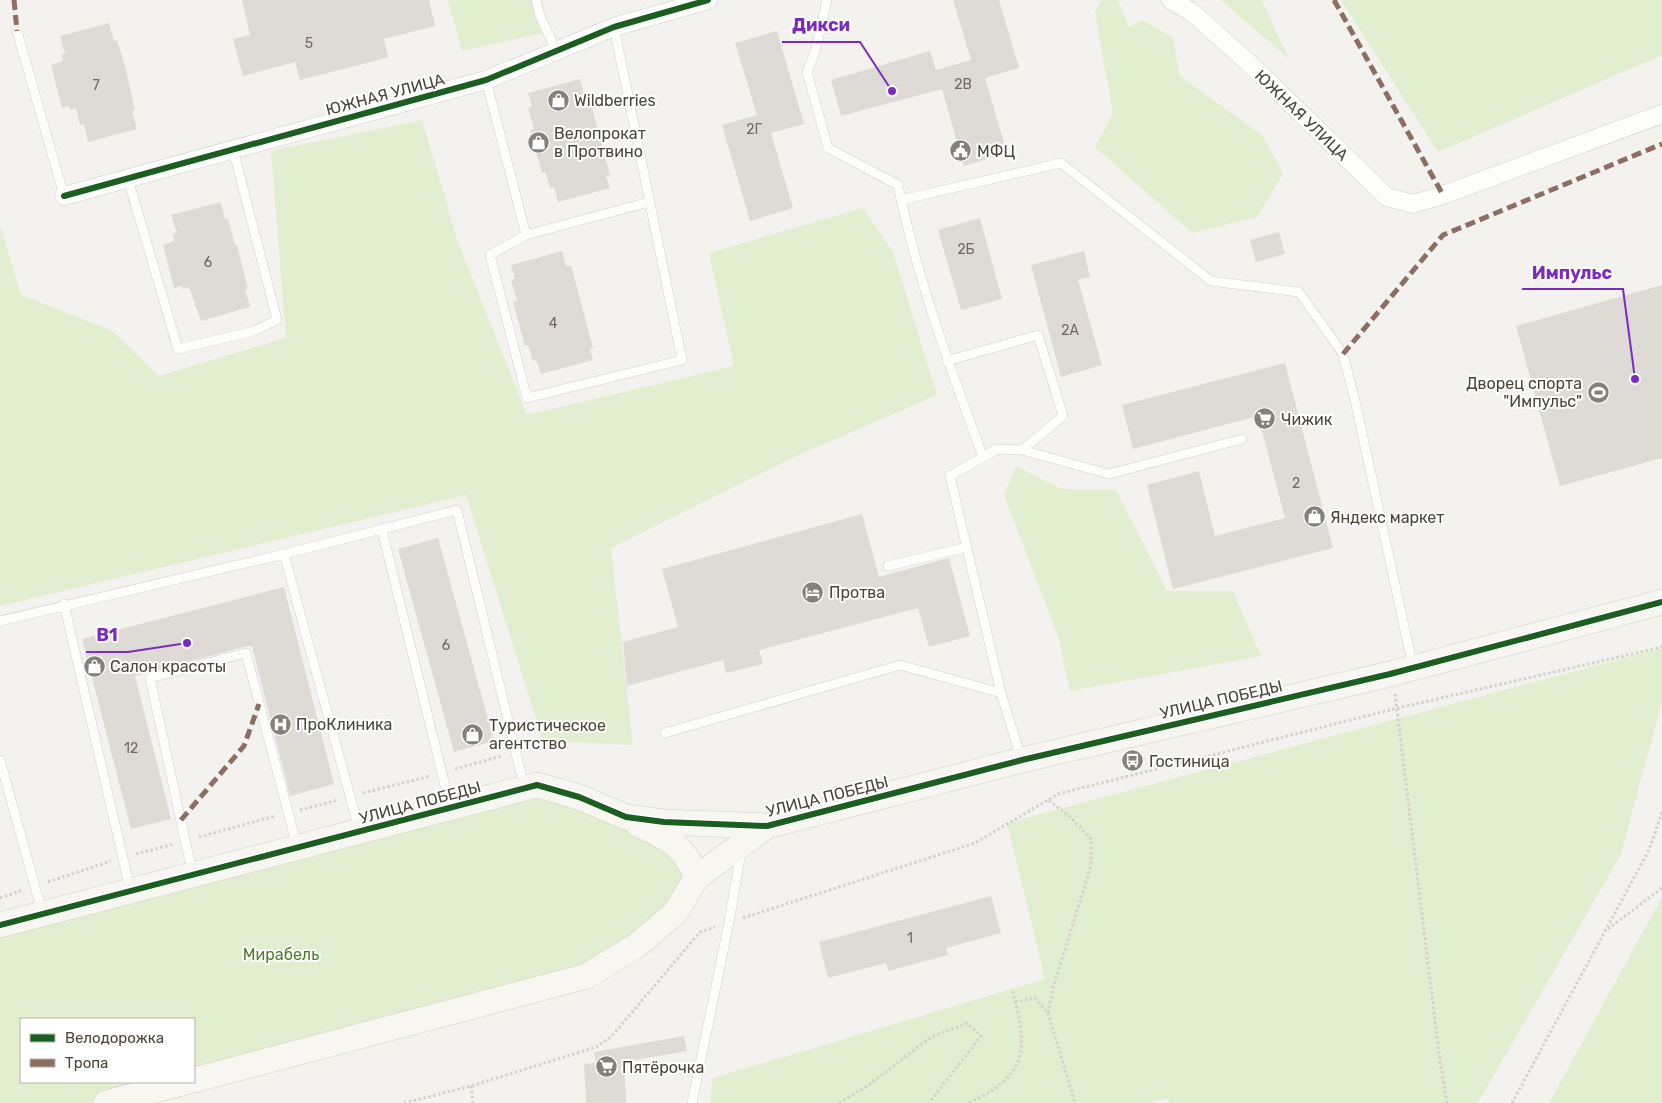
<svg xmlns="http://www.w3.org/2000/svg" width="1662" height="1103" viewBox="0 0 1662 1103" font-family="Rubik,sans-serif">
	<rect width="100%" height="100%" fill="#f4f2ee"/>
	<path fill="#e1eecf" d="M 448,0 L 531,0 L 543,33 L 462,51 Z
		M 1101,0 L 1118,0 L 1129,27 L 1143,20 L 1173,38 L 1180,76 L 1263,136 L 1283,174 L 1257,217 L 1192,233 L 1095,147 L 1113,114 L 1095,12 Z
		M 1221,0 L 1262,0 L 1288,58 Z
		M 1341,0 L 1662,0 L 1662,55 L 1438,152 Z
		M 422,120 L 458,242 L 527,415 L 734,366 L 709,253 L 863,208 L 893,252 L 937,395 L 794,457 L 611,548 L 633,745 L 543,741 L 466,495 L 0,606 L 0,224 L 21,295 L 111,330 L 159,376 L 286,338 L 271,151 Z
		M 1016,466 L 1061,489 L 1116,490 L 1167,591 L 1233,591 L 1261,656 L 1070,691 L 1059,639 L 1004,495 Z
		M 1662,648 L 1662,701 L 1621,854 L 1478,1103 L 1169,1103 L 1168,1098 L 1149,1103 L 710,1103 L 713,1078 L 1045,979 L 1007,823 Z
		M 537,785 L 626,817 L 697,877 L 587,976 L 194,1080 L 194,1019 L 21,1019 L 21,1082 L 186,1082 L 105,1103 L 0,1103 L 0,925 Z
		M 1662,897 L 1662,1103 L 1549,1103 Z"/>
	<path fill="#dedbd6" d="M 242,0 L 429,0 L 435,26 L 384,39 L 388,57 L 371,62 L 300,80 L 295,62 L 243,76 L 233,39 L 250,35 Z
		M 953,0 L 999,0 L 1019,68 L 985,78 L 1007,153 L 964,166 L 942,89 L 841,116 L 831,80 L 930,51 L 936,70 L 971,60 Z
		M 109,23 L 114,41 L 117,40 L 125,66 L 135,110 L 132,111 L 137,129 L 88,142 L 84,124 L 80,125 L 76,108 L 70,110 L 69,106 L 62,108 L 51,65 L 63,61 L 62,54 L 65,53 L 60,36 Z
		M 777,31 L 804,124 L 771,133 L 793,208 L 750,221 L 722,125 L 757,115 L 735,43 Z
		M 580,79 L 584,94 L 588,93 L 610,175 L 606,176 L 610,188 L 558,202 L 554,187 L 550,188 L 545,172 L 542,173 L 530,130 L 534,129 L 528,108 L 532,106 L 528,93 Z
		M 221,202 L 225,219 L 228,218 L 235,245 L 237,245 L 248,289 L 245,289 L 250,307 L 201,321 L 189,287 L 182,289 L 182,286 L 174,288 L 163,245 L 175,241 L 173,234 L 177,233 L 171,215 Z
		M 980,218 L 1002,299 L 961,310 L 938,230 Z
		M 1279,232 L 1285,254 L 1256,262 L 1250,240 Z
		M 562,251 L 566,266 L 571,265 L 593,348 L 590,349 L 593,360 L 541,374 L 536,360 L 533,361 L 528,345 L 525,346 L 513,302 L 517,301 L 511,280 L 515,279 L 511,265 Z
		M 1084,251 L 1090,277 L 1078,280 L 1102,365 L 1061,377 L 1031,265 Z
		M 1662,285 L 1662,458 L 1560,486 L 1516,326 Z
		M 1285,363 L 1333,548 L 1173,589 L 1147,485 L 1199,471 L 1215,536 L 1285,518 L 1258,416 L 1133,449 L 1122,405 Z
		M 862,514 L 879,577 L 949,558 L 970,636 L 929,647 L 918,608 L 759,650 L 763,664 L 726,673 L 723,660 L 627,686 L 623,642 L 678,627 L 662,569 Z
		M 438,538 L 494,741 L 454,752 L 398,549 Z
		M 284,587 L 334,784 L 290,796 L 252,646 L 244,647 L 135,676 L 171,819 L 131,829 L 82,639 Z
		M 991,896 L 1001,933 L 946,948 L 948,955 L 888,971 L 886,963 L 828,978 L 819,942 Z
		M 684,1036 L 687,1051 L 624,1062 L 626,1103 L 586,1103 L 584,1064 L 596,1063 L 594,1052 Z"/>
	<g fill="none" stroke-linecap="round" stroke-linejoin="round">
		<defs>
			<path id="lane" d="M 536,0 L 540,16 L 556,50
				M 827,0 L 815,52 L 807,72 L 828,148 L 898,185 C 917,278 950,368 983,457
				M 614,27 L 682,360 L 527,398 L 490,255 L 526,235 L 649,202
				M 17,31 L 64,196
				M 486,80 L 526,235
				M 128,179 L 178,349 L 254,331 L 277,320 L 233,149
				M 901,200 L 1061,163 L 1211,281 L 1299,292 L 1343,354 L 1356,405 L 1413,667
				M 947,361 L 1038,335 L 1063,416 L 1022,450
				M 382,530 L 450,806
				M 284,554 L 359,829
				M 888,566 L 967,547
				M 64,604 L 130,889
				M 0,621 L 284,554 L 457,510 L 524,786
				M 1001,693 L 950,476 L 997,449 L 1022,450 L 1109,474 L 1242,439
				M 665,733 L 900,665 L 1001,693 L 1021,758
				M 0,760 L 42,912
				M 192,872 L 150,678 L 246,653 L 297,846
				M 692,1103 L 729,922 L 741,852"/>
			<path id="street" d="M 1171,0 L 1193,13 L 1251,65 L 1387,197 L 1413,204 L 1443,195 L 1662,114
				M 64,196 L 486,80 L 614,27 L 708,0"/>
			<path id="secondary" d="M 638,824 C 670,840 682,843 697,877
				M 0,925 L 537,785 L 579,797 L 626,817 L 664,822 L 767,826 L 1022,760 L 1390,674 L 1662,602
				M 194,1080 L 587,976 L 636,946 L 675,913 L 697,877 L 767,826
				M 106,1103 L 186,1082"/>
		</defs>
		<use href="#lane" stroke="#d2d0cb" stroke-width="10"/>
		<use href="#street" stroke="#d2d0cb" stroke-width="19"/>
		<use href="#secondary" stroke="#d3cfc5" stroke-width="26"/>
		<path stroke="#d3d2cc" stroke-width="3" stroke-dasharray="2.5 2.5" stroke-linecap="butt" d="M 1395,694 L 1440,1061 L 1447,1103
			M 455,769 L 502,756
			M 363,793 L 430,776
			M 300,810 L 338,800
			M 199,837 L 275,816
			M 136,854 L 174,844
			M 48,882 L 111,861
			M 0,898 L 23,890
			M 743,918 L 975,843 L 1058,794 L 1398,708 L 1662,647
			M 1608,929 L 1662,888
			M 1015,1002 L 1035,998 L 1048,1013 L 1075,1103
			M 1048,1013 L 1053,988 L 1091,866 L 1091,839 L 1069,816 L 1048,800
			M 471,1086 L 473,1103
			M 404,1103 L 471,1086 L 596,1047 L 611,1037 L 700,932 L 715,927
			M 839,1103 L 866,1087 L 931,1037 L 967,1023 L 981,1036 L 929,1103
			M 969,1103 C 1030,1074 1028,1049 1012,989
			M 1512,1103 L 1649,850 L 1662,812"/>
		<use href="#lane" stroke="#fdfdfc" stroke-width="9"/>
		<use href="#street" stroke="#fdfdfc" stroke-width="18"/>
		<use href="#secondary" stroke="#f7f6f1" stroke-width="25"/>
		<path stroke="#8d6e63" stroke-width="5" stroke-dasharray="10 5" stroke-linecap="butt" d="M 14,0 L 17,31
			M 1334,0 L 1443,195
			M 1343,354 L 1443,235 L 1662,144
			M 181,820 L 244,746 L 259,704"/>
		<defs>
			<path id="cycleway" d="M 64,196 L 486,80 L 614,27 L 708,0
				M 0,925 L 537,785 L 579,797 L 626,817 L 664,822 L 767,826 L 1022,760 L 1390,674 L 1662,602"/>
		</defs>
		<use href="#cycleway" stroke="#fff" stroke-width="9"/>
		<use href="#cycleway" stroke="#1b5e20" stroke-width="6"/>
	</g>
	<defs>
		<symbol id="shop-disc" viewBox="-11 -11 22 22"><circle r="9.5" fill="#868178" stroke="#fff"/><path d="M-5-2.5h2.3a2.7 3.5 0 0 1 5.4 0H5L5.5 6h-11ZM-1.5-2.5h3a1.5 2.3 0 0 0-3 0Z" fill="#fff"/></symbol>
		<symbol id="civic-disc" viewBox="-11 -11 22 22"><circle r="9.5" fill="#868178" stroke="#fff"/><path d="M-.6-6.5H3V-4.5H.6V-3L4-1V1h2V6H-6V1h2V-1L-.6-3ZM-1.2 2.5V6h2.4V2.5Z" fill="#fff"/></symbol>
		<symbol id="stadium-disc" viewBox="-11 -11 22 22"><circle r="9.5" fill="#868178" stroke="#fff"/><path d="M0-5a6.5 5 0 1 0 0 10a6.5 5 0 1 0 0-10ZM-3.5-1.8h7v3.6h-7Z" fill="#fff"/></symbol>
		<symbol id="supermarket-disc" viewBox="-11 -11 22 22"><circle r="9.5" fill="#868178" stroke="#fff"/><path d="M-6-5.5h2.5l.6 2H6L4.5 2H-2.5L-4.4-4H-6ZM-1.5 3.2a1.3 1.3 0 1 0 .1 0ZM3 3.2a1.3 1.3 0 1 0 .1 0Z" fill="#fff"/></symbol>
		<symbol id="hotel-disc" viewBox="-11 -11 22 22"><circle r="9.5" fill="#868178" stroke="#fff"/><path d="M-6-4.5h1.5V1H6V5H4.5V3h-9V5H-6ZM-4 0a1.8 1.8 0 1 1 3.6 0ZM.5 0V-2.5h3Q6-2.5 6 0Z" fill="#fff"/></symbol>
		<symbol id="hospital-disc" viewBox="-11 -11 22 22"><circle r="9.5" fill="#868178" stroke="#fff"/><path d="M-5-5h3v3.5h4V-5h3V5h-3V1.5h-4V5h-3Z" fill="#fff"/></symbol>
		<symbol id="bus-disc" viewBox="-11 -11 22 22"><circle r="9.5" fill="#868178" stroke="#fff"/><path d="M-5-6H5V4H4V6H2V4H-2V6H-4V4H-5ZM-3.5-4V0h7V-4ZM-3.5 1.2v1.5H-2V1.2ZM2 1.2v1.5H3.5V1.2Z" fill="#fff"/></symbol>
	</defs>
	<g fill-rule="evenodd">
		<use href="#shop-disc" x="546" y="88" width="25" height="25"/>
		<use href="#shop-disc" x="526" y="130" width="25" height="25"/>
		<use href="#civic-disc" x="948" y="138" width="25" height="25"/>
		<use href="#stadium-disc" x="1586" y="380" width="25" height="25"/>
		<use href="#supermarket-disc" x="1252" y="406" width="25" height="25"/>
		<use href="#shop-disc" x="1302" y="504" width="25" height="25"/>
		<use href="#hotel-disc" x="800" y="580" width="25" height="25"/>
		<use href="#shop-disc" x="82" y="654" width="25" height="25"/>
		<use href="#hospital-disc" x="268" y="712" width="25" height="25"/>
		<use href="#shop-disc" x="460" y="722" width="25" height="25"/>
		<use href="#bus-disc" x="1120" y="748" width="25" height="25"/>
		<use href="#supermarket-disc" x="594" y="1054" width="25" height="25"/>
	</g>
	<g text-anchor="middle" stroke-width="4" stroke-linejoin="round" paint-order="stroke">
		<g font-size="14" fill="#706a61">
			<text x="309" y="48">5</text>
			<text x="963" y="89">2В</text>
			<text x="96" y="90">7</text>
			<text x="754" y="134">2Г</text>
			<text x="966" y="254">2Б</text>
			<text x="208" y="267">6</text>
			<text x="553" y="328">4</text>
			<text x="1070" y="335">2А</text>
			<text x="1296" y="488">2</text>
			<text x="446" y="650">6</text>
			<text x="131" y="753">12</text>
			<text x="910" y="943">1</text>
		</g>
		<g font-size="16" fill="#4b4439" stroke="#fff">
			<text transform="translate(385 94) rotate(-15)" y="6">ЮЖНАЯ УЛИЦА</text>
			<text transform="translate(1302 115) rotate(44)" y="6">ЮЖНАЯ УЛИЦА</text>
			<text transform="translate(1221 699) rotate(-13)" y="6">УЛИЦА ПОБЕДЫ</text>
			<text transform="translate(827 796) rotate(-14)" y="6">УЛИЦА ПОБЕДЫ</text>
			<text transform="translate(420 802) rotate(-15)" y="6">УЛИЦА ПОБЕДЫ</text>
		</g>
		<g font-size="16" fill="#4b4439" stroke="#fff" text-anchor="start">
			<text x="574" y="106">Wildberries</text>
			<text x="554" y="139">Велопрокат<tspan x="554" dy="18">в Протвино</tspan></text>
			<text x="977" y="157">МФЦ</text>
			<text x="1582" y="389" text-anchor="end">Дворец спорта<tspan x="1582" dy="18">"Импульс"</tspan></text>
			<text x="1281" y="425">Чижик</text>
			<text x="1330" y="523">Яндекс маркет</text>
			<text x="829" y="598">Протва</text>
			<text x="110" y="672">Салон красоты</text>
			<text x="296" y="730">ПроКлиника</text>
			<text x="489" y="731">Туристическое<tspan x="489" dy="18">агентство</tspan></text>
			<text x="1149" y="767">Гостиница</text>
			<text x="622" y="1073">Пятёрочка</text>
		</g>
		<g font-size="16" fill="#4a7f2a" stroke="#fff">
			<text x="281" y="960">Мирабель</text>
		</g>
	</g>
	<path fill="none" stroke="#7b2cbf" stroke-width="2" d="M892 91L860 42H782M1635 379L1623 289H1522M187 643L128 652H86"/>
	<g fill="#7b2cbf" stroke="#fff" stroke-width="2">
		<circle cx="892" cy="91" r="5"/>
		<circle cx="1635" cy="379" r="5"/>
		<circle cx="187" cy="643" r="5"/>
	</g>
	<g font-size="18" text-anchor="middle" font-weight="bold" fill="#7b2cbf" stroke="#fff" stroke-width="4" stroke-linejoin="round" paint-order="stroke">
		<text x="821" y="31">Дикси</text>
		<text x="1572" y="279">Импульс</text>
		<text x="107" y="641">В1</text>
	</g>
	<rect x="20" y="1018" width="175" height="65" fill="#ffffff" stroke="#b7b4b0"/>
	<rect x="30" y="1034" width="25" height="8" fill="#1b5e20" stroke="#b7b4b0"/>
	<text x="65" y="1043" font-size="15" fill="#4b4439">Велодорожка</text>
	<rect x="30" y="1059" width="25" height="8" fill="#8d6e63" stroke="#b7b4b0"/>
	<text x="65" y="1068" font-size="15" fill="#4b4439">Тропа</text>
</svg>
